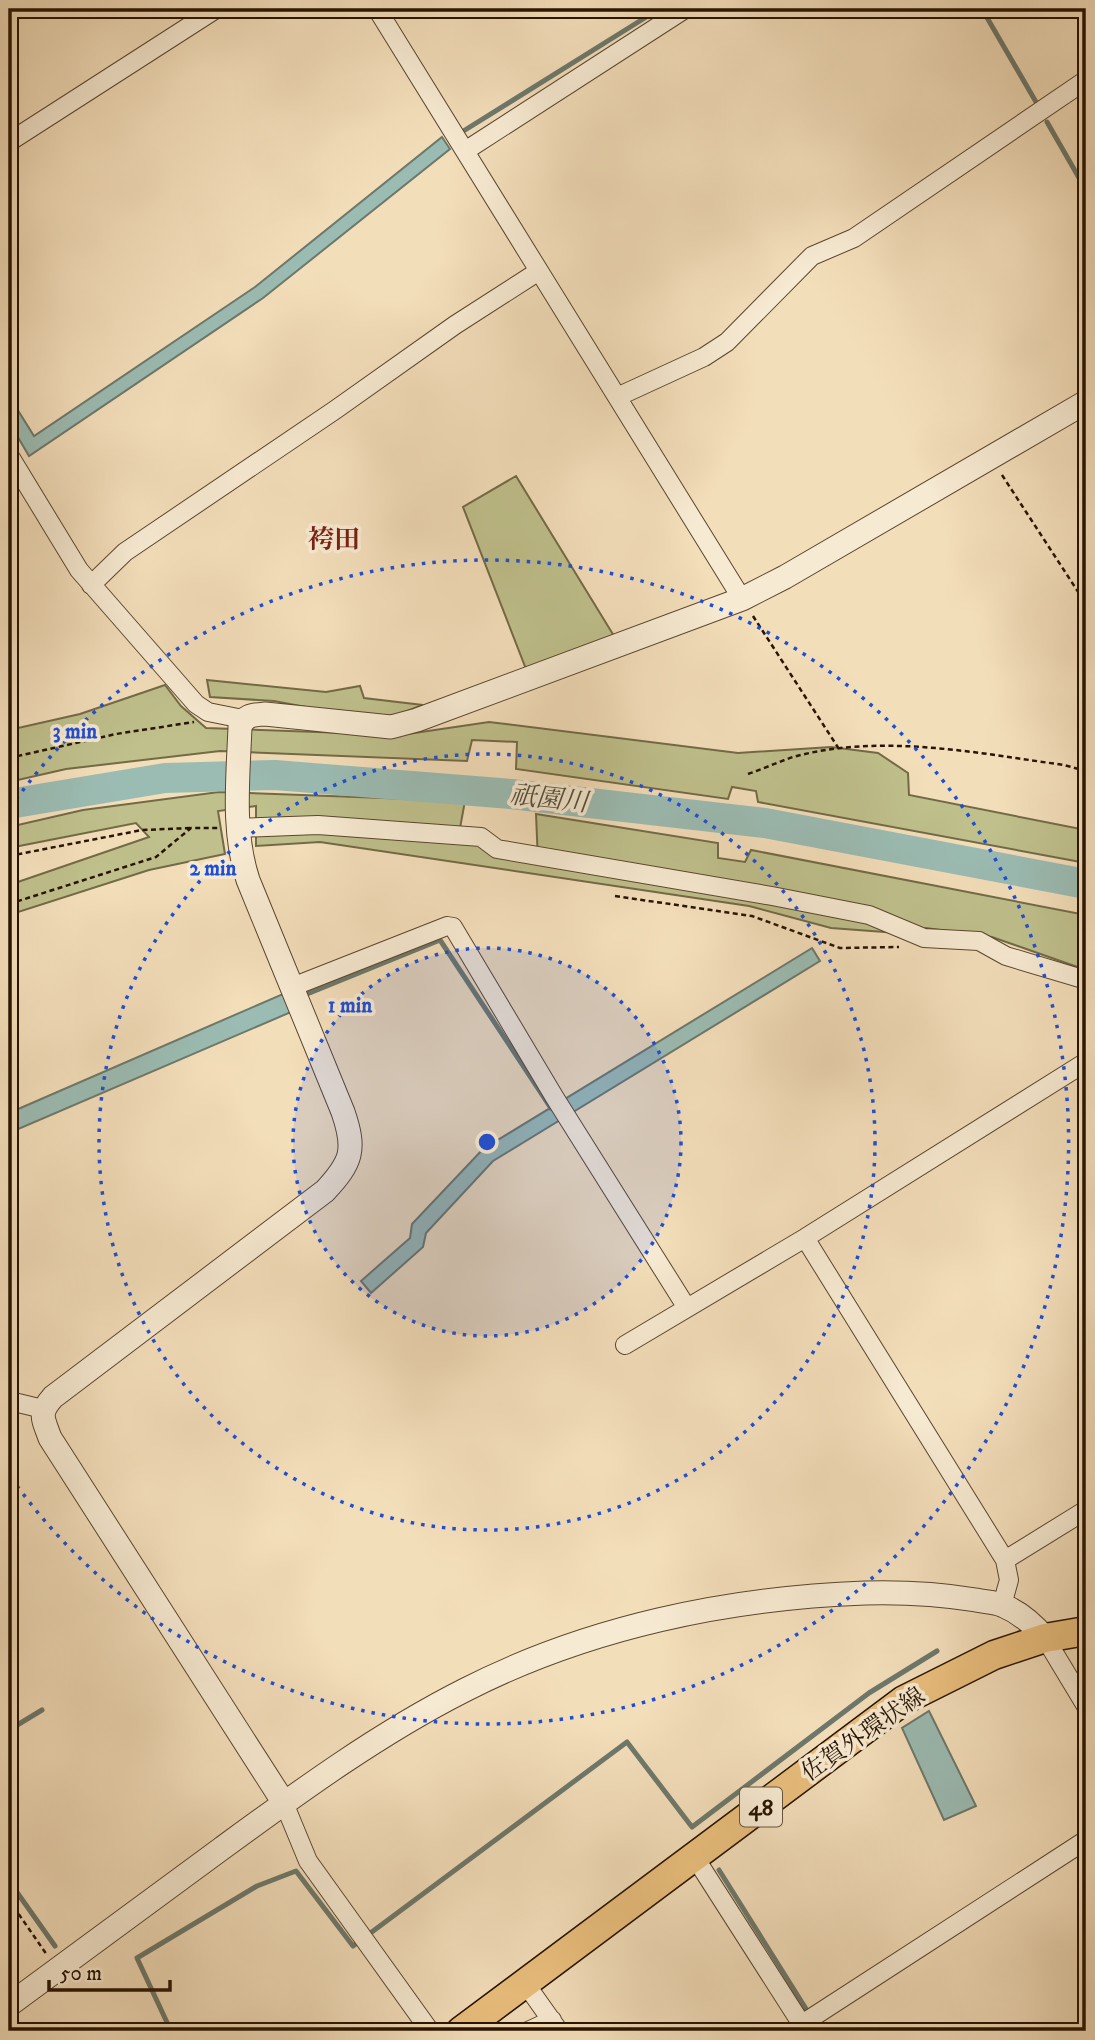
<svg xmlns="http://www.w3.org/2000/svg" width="1095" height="2040" viewBox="0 0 1095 2040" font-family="'IM FELL DW Pica','Noto Serif JP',serif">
	<rect width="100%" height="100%" fill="#f3deba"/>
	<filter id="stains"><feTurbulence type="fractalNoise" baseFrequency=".00286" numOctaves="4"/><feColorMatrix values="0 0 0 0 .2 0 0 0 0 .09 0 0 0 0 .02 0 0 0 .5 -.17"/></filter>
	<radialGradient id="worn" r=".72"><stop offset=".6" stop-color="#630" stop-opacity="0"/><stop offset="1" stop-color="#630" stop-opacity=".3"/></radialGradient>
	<path fill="#bfc08c" stroke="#736a46" stroke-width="2" d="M 516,476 L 614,636 L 526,669 L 463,507 Z
		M 207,680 L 326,692 L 360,686 L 364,698 L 423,705 L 394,716 L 353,716 L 274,701 L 210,697 Z
		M 165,685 L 181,706 L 206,728 L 401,735 L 489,722 L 738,753 L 831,747 L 878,753 L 908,773 L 909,795 L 1086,830 L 1086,863 L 758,802 L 756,791 L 732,787 L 728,799 L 516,769 L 517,742 L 472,740 L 467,761 L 220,751 L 66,769 L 9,782 L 9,730 L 80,714 Z
		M 219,792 L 465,801 L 458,839 L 538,862 L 536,814 L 718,843 L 718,858 L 745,862 L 751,850 L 1086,915 L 1086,970 L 992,937 L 926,928 L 911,934 L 831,928 L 749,906 L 320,842 L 256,846 L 256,806 L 218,811 L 225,854 L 149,870 L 9,915 L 9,885 L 149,837 L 136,823 L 9,848 L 9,827 L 83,810 Z"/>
	<path fill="#9bbcb3" stroke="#6d786b" stroke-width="2" d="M 442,137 L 450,149 L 263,298 L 29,456 L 9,422 L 9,396 L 34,436 L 255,287 Z
		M 812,948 L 820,961 L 493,1161 L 426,1233 L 423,1247 L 371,1293 L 361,1281 L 410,1238 L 412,1224 L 483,1149 Z
		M 283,994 L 291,1012 L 9,1133 L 9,1113 Z
		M 929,1711 L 976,1806 L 944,1820 L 902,1728 Z"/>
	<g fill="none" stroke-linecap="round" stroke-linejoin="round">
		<path stroke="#6d786b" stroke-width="5" d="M 982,9 L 1036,102
			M 1047,122 L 1086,190
			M 457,135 L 659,9
			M 307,994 L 440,940 L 551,1108
			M 9,1730 L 42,1710
			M 719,1870 L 808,2012
			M 9,1881 L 55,1946
			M 171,2031 L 137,1958 L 257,1886 L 296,1871 L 353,1946 L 627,1742 L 692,1827 L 869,1693 L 937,1651"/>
		<path stroke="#9bbcb3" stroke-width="30" d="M 9,804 L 165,778 L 275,775 L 511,794 L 765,823 L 1086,884"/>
		<defs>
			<path id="minor" d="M 377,9 L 742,599
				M 9,142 L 216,9
				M 465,151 L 685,9
				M 617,397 L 704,357 L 727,342 L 812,256 L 854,238 L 1086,80
				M 9,455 L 79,570 L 196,704 L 208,712 L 243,719
				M 91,585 L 125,552 L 335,410 L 455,325 L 539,271
				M 237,828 L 318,825 L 481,837 L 497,849 L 772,896 L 869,915 L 924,938 L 979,941 L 1006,956 L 1086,980
				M 292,987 L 447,926 L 453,927 L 555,1098 L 687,1308
				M 805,1238 L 1005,1560 L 1009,1580 L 1002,1605
				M 625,1345 L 805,1238 L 1086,1062
				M 9,1403 L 14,1402 L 43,1409
				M 1005,1560 L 1086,1510
				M 1045,1638 L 1086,1706
				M 284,1803 L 308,1861 L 430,2031
				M 694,1856 L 806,2031
				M 525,1983 L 559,2031
				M 802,2024 L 1086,1840
				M 528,2031 L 552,2020"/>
			<path id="tertiary" d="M 284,1803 L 50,1438 C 43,1418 38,1414 53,1397 L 325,1191 C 352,1162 356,1150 343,1112 L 248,880 C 232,831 238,779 240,727 C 245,715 252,715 265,714 L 391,727 L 417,720 L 742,599 L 785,577 L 1086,402
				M 9,2005 C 79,1953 150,1901 221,1849 C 299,1792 378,1734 465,1690 C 588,1627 728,1598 865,1593 C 902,1592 939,1594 976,1600 C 985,1602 996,1602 1004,1606 C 1021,1613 1033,1624 1045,1638"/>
			<path id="primary" d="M 461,2031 L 904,1700 L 994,1655 L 1045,1638 L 1086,1631"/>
		</defs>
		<use href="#minor" stroke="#5a462e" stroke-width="20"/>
		<use href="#tertiary" stroke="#5a462e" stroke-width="25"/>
		<use href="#primary" stroke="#271300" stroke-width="31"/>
		<path stroke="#271300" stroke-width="2.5" stroke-dasharray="5 3.5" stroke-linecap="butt" d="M 1002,475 L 1086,604
			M 753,616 L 839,749
			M 9,758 L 116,734 L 194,722
			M 748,774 C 763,769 778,762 793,757 C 880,733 977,753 1064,765 L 1086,771
			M 9,856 L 142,830 L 191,828
			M 615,896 L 752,916 L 840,948 L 899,947
			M 9,904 L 156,857 L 191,828 L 219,828
			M 9,1900 L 47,1955"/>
		<use href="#minor" stroke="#f7ead2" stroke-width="18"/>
		<use href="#tertiary" stroke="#f7ead2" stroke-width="23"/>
		<use href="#primary" stroke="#eabf7d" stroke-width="28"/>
	</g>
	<circle cx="487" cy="1142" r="194" fill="#1d4ed8" fill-opacity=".12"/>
	<g fill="none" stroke="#1d4ed8" stroke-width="3.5" stroke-dasharray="3.5 7">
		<circle cx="487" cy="1142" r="194"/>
		<circle cx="487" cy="1142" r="388"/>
		<path d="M10 808A582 582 0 1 1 10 1476"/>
	</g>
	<g text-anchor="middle" stroke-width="7" stroke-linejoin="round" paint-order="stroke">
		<rect fill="#f7ead2" stroke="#65543f" stroke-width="2" x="740" y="1787.5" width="42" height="39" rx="5"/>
		<g font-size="23" font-weight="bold" fill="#271300">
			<text x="761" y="1815">48</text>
		</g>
		<g font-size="24" fill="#271300" stroke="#f7ead2">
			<text transform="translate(863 1734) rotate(-35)" y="8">佐賀外環状線</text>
		</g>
		<g font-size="26" font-weight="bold" fill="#7a1f14" stroke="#f7ead2">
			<text x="334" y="548">袴田</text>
		</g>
		<g font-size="26" font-style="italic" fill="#504e3f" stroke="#f7ead2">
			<text transform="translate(549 798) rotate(6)" y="9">祇園川</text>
		</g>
	</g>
	<circle cx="487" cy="1142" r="10" fill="#1d4ed8" stroke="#f7ead2" stroke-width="3.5"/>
	<g font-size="21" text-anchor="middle" font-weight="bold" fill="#1d4ed8" stroke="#f7ead2" stroke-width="7" stroke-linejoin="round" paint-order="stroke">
		<text x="75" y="738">3 min</text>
		<text x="213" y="875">2 min</text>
		<text x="350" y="1012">1 min</text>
	</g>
	<rect width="1095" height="2040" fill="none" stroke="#f3deba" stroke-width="35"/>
	<rect x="10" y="10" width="1074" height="2019" fill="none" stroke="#271300" stroke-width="3.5"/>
	<rect x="18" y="18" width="1060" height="2005" fill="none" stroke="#271300" stroke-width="2"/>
	<path d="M49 1980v10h121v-10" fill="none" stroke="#271300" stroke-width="3.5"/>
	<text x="60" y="1980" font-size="21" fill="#271300" stroke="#f7ead2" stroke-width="5" paint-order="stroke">50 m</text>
	<rect width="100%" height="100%" filter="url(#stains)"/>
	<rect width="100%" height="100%" fill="url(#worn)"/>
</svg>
